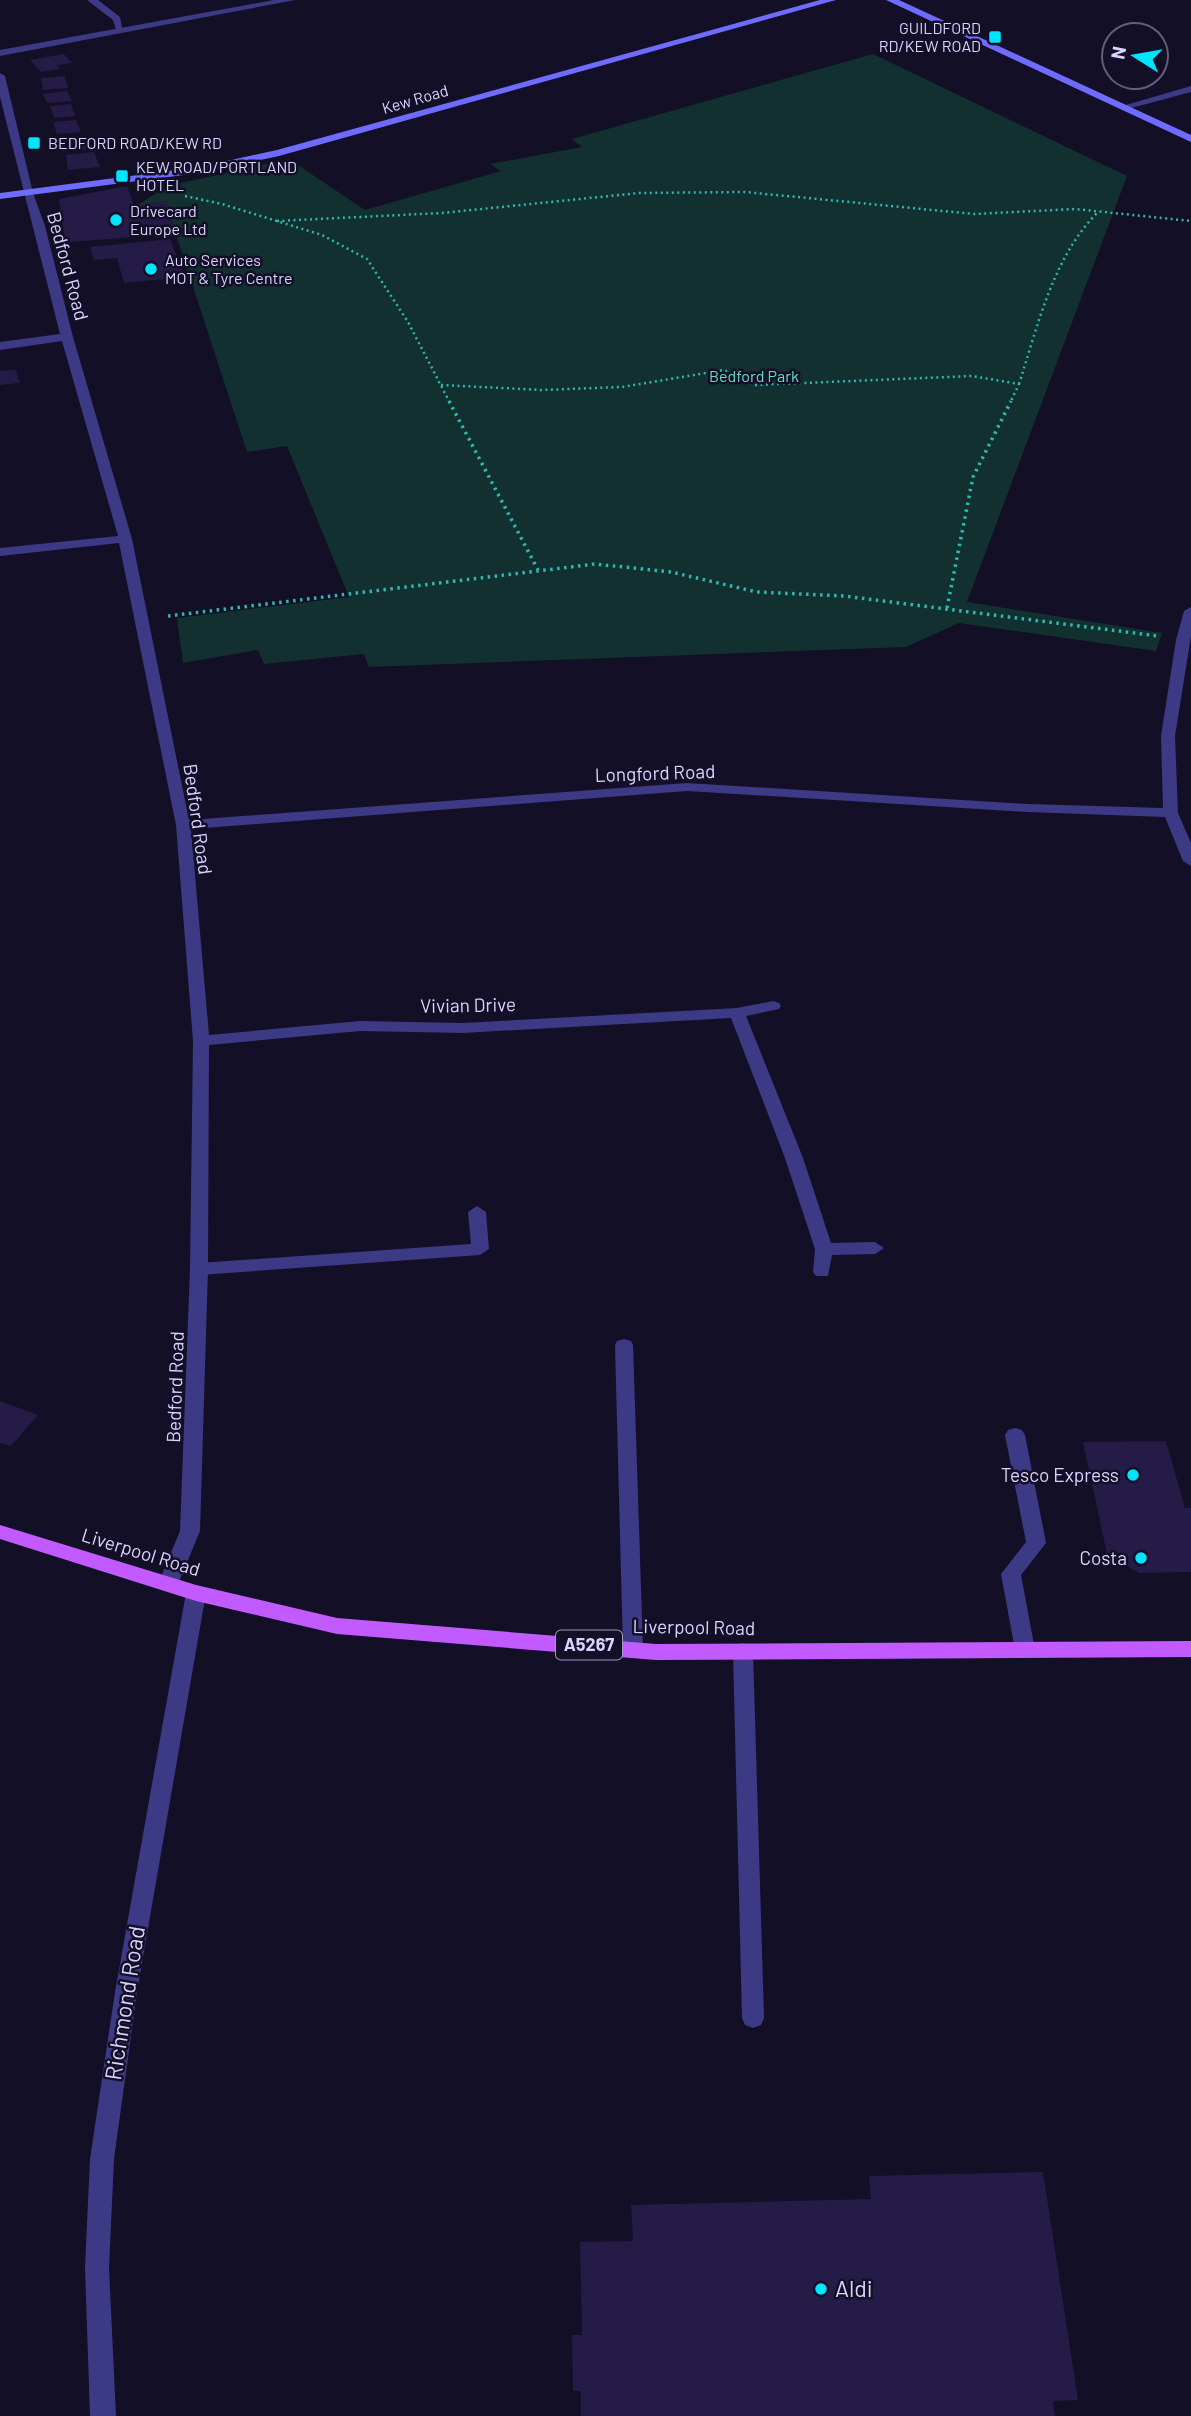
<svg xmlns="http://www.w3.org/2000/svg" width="1191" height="2416" viewBox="0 0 1191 2416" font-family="Barlow,sans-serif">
	<rect width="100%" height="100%" fill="#130f26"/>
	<path fill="#12302f" d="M 873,54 L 1127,176 L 967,602 L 1162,633 L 1156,651 L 959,623 L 906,647 L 369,667 L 364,654 L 264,664 L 258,650 L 183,663 L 177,618 L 349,597 L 287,446 L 247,452 L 165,201 L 135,207 L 167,186 L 289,159 L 365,210 L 501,171 L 490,164 L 582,147 L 572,139 Z"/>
	<path fill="#241b47" d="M 64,54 L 72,63 L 57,65 L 60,69 L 41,72 L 30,60 Z
		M 65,76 L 68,88 L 43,90 L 41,78 Z
		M 67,91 L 72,101 L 47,103 L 43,94 Z
		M 71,104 L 75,116 L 54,118 L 50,106 Z
		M 76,120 L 81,132 L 57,134 L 53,122 Z
		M 83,136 L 88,149 L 62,152 L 57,138 Z
		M 94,152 L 100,167 L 68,170 L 66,155 Z
		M 127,186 L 135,207 L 165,201 L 175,234 L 68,242 L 64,235 L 59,199 Z
		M 170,239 L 185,277 L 124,283 L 117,258 L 94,260 L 90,247 Z
		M 16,370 L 20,383 L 0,385 L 0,371 Z
		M 0,1401 L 38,1415 L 11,1446 L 0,1443 Z
		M 1166,1441 L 1185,1508 L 1191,1508 L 1191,1572 L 1139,1573 L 1107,1554 L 1083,1442 Z
		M 1043,2172 L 1078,2400 L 1053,2401 L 1055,2416 L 581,2416 L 581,2391 L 573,2391 L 572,2335 L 582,2335 L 580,2242 L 633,2241 L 631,2205 L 871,2199 L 869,2176 Z"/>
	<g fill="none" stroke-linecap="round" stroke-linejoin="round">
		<path stroke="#2fb8b0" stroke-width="2.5" stroke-dasharray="2 3.5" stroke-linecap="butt" d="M 185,196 L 222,204 L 322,235 L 367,259 L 408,322 L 450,403
			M 277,221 L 442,213 L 639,193 L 745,192 L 974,214 L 1075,209 L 1191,221
			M 1019,384 C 1038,325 1053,257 1098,212
			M 441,385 L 542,390 L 622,387 L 724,370 L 755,385 L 972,376 L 1019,384 L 1010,403"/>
		<path stroke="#2fb8b0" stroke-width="3.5" stroke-dasharray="2.5 4.5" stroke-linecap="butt" d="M 449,401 L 538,570
			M 947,608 L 973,477 L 1011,401
			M 168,616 L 595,564 L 671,572 L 757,592 L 844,596 L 1158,636"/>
		<path fill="#3d3a85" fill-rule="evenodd" d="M 87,0 L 98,0 L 120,17 L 123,32 L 117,32 L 113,20 Z
			M 1191,86 L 1191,92 L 1124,110 L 1119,107 Z
			M 477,1206 L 486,1212 L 489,1249 L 480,1255 L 199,1275 L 190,1269 L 199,1263 L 471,1244 L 468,1212 Z
			M 624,1339 L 631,1341 L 633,1345 L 643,1649 L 640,1655 L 633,1657 L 626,1655 L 623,1649 L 615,1345 L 617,1341 Z
			M 1015,1428 L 1022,1430 L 1025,1435 L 1046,1543 L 1021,1575 L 1035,1650 L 1032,1656 L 1025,1658 L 1018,1656 L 1015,1650 L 1001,1574 L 1026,1542 L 1005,1435 L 1008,1430 Z
			M 743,1643 L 750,1645 L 753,1651 L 764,2018 L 761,2025 L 753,2028 L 745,2025 L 742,2018 L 733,1651 L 736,1645 Z"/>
		<path fill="#3d3a85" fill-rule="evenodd" d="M 274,0 L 295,0 L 0,56 L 0,50 Z
			M 0,73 L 5,76 L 33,193 L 45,226 L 73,337 L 132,539 L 189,820 L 687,783 L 1028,804 L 1163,808 L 1161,736 L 1176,640 L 1184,611 L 1191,607 L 1191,636 L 1175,736 L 1178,813 L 1191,843 L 1191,866 L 1183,861 L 1165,817 L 1028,812 L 687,791 L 191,829 L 209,1035 L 360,1021 L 463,1023 L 737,1008 L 773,1001 L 779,1003 L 781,1006 L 779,1009 L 746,1016 L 803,1158 L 831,1243 L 875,1242 L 884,1248 L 875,1254 L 832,1255 L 828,1276 L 816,1276 L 813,1272 L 815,1249 L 785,1158 L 731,1018 L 463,1033 L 360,1031 L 209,1045 L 208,1269 L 200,1531 L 178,1584 L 175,1589 L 168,1591 L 161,1589 L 158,1584 L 180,1531 L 190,1269 L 193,1041 L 176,825 L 119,543 L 0,556 L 0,548 L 118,536 L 62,341 L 0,350 L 0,342 L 60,334 L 0,97 Z
			M 196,1585 L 203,1588 L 206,1593 L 137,1992 L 114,2159 L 109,2268 L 116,2416 L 90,2416 L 85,2268 L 90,2159 L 115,1992 L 186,1593 L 189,1588 Z"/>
		<path fill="#6f6bff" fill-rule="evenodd" d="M 820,0 L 836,0 L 279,156 L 199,173 L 0,199 L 0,193 L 199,167 L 277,150 Z
			M 886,0 L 899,0 L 1191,135 L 1191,142 Z"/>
		<path fill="#c25bff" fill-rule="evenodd" d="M 0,1525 L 196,1585 L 337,1618 L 656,1644 L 1191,1641 L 1191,1657 L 656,1660 L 337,1634 L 196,1601 L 0,1539 Z"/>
	</g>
	<g fill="#00e5ff" stroke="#130f26" stroke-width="2.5">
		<rect x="988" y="30" width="14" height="14" rx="3.5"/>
		<rect x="27" y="136" width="14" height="14" rx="3.5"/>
		<rect x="115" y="169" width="14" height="14" rx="3.5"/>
		<circle cx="116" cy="220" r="7"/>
		<circle cx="151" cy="269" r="7"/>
		<circle cx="1133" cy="1475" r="7"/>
		<circle cx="1141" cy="1558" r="7"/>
		<circle cx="821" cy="2289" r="7"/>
	</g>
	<g text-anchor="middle" stroke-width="5" stroke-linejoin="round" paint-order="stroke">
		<g font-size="16" fill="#d9d4ff" stroke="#130f26" text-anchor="start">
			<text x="981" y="34" text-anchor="end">GUILDFORD<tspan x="981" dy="18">RD/KEW ROAD</tspan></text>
			<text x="48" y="149">BEDFORD ROAD/KEW RD</text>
			<text x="136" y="173">KEW ROAD/PORTLAND<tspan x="136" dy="18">HOTEL</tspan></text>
			<text x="130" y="217">Drivecard<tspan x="130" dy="18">Europe Ltd</tspan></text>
			<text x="165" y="266">Auto Services<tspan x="165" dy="18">MOT &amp; Tyre Centre</tspan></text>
		</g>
		<g font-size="16" fill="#d9d4ff" stroke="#130f26">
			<text transform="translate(415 99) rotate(-16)" y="6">Kew Road</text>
		</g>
		<g font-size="16" fill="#5fe0c0" stroke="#130f26">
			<text x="754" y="382">Bedford Park</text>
		</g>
		<rect fill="#130f26" stroke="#9e99be" stroke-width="2" x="556" y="1630.5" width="66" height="29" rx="5"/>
		<g font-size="18" font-weight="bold" fill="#d9d4ff">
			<text x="589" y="1651">A5267</text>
		</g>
		<g font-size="19" fill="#d9d4ff" stroke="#130f26">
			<text transform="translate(68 266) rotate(75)" y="7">Bedford Road</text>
			<text transform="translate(655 773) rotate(-2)" y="7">Longford Road</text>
			<text transform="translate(198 819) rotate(82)" y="7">Bedford Road</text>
			<text transform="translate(468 1005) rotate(-1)" y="7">Vivian Drive</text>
			<text transform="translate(175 1387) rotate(-88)" y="7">Bedford Road</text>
			<text transform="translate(141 1552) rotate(17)" y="7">Liverpool Road</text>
			<text transform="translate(694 1627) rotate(1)" y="7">Liverpool Road</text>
		</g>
		<g font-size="19" fill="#d9d4ff" stroke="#130f26" text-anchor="end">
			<text x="1119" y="1482">Tesco Express</text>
			<text x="1127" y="1565">Costa</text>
		</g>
		<g font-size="23" fill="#d9d4ff" stroke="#130f26">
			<text transform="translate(125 2003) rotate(-81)" y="8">Richmond Road</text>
		</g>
		<g font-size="23" fill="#d9d4ff" stroke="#130f26" text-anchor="start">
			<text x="835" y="2297">Aldi</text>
		</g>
	</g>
	<g transform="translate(1135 56) rotate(281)"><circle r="33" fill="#130f26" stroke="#625e7d" stroke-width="2"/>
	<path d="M0-5L12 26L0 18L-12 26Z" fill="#00e5ff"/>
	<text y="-10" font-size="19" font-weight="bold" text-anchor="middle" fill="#d9d4ff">N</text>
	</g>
</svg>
